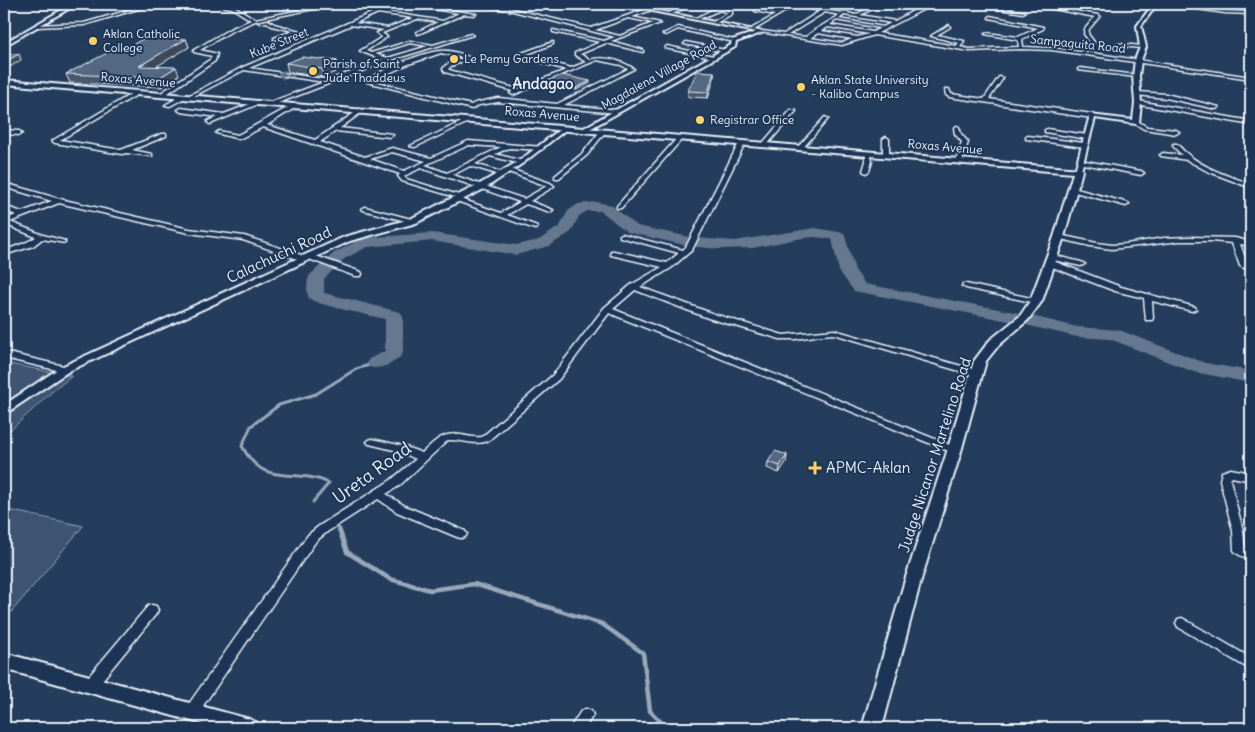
<svg xmlns="http://www.w3.org/2000/svg" width="1255" height="732" viewBox="0 0 1255 732" font-family="Delius,sans-serif">
	<rect width="100%" height="100%" fill="#253d5d"/>
	<filter id="ink" filterUnits="userSpaceOnUse"><feTurbulence type="fractalNoise" baseFrequency=".02" numOctaves="2"/><feDisplacementMap in="SourceGraphic" scale="10" xChannelSelector="R" yChannelSelector="G"/><feConvolveMatrix kernelMatrix="1 2 1 2 8 2 1 2 1" color-interpolation-filters="sRGB"/></filter>
	<g filter="url(#ink)">
		<path fill="#3e5472" stroke="#93a2b5" d="M 4,363 L 72,376 L 54,390 L 4,436 Z
			M 4,509 L 83,526 L 4,621 Z"/>
		<g fill="none" stroke-linecap="round" stroke-linejoin="round">
			<path stroke="#99a8ba" stroke-width="3" d="M 313,502 L 329,483 C 291,466 265,490 242,446 L 251,426 L 279,405 L 316,394 L 356,369 L 376,363"/>
			<path stroke="#99a8ba" stroke-width="4.5" d="M 339,529 L 347,552 L 390,579 L 430,590 L 474,584 L 602,624 L 643,653 L 650,711 L 667,728"/>
			<path fill="#657890" fill-rule="evenodd" d="M 596,202 L 611,205 L 637,226 L 695,238 L 735,241 L 815,228 L 844,233 L 855,270 L 865,284 L 1019,313 L 1025,314 L 1027,317 L 1032,316 L 1077,327 L 1119,330 L 1205,363 L 1251,371 L 1251,383 L 1194,372 L 1110,339 L 1077,337 L 1026,325 L 1024,322 L 1019,323 L 854,291 L 839,271 L 832,239 L 815,237 L 802,238 L 752,248 L 718,249 L 689,246 L 627,232 L 601,211 L 587,211 L 579,216 L 571,232 L 549,246 L 516,255 L 432,241 L 367,247 L 344,259 L 324,279 L 324,293 L 400,312 L 403,316 L 403,353 C 397,363 381,370 369,367 L 367,363 L 369,359 L 385,351 L 385,319 C 374,316 313,304 309,298 C 306,293 307,279 310,275 L 334,253 L 363,238 L 432,233 L 516,245 L 539,240 L 560,226 L 568,211 L 578,204 Z"/>
			<defs>
				<path id="minor" d="M 112,4 L 119,4 L 106,7 L 70,7 L 68,6 Z
					M 150,4 L 155,4 L 84,25 L 36,27 L 34,26 L 36,25 L 84,23 Z
					M 209,4 L 234,6 L 255,19 L 316,7 L 318,8 L 255,21 L 232,31 L 200,50 L 217,54 L 215,61 L 165,95 L 161,95 L 161,93 L 211,59 L 212,56 L 194,52 L 194,50 L 230,29 L 251,20 L 232,8 Z
					M 347,4 C 354,4 361,7 368,8 C 375,9 382,4 389,4 L 374,10 L 443,21 L 459,13 L 400,4 L 408,4 L 476,14 L 474,15 L 464,14 L 418,34 L 417,32 L 438,22 L 417,19 L 382,33 L 387,37 L 366,51 L 371,53 L 410,41 L 433,45 L 471,34 L 473,35 L 388,61 L 273,105 L 271,104 L 271,102 L 324,82 L 244,70 L 192,97 L 188,96 L 170,106 L 165,105 L 183,95 L 188,96 L 241,68 L 374,12 ZM 378,13 L 413,18 L 388,28 L 355,23 ZM 351,25 L 384,30 L 377,33 L 382,37 L 360,51 L 383,60 L 329,80 L 249,68 ZM 410,43 L 428,46 L 388,58 L 375,54 Z
					M 472,4 L 480,4 L 509,8 L 591,28 L 650,8 L 651,10 L 632,17 L 660,23 L 611,41 L 643,50 L 643,52 L 606,43 L 580,54 L 590,60 C 603,55 623,61 634,69 L 564,105 L 619,110 L 619,112 L 617,113 L 498,102 L 479,105 L 472,109 L 367,82 L 367,80 C 384,69 420,53 440,51 C 449,50 462,53 470,58 L 450,67 L 448,69 L 449,70 L 518,89 L 566,70 L 519,56 L 519,54 L 553,42 L 553,44 L 525,55 L 571,68 L 586,62 L 575,55 L 575,53 L 600,42 L 553,32 L 553,30 L 604,41 L 615,37 L 509,10 ZM 628,18 L 653,23 L 620,36 L 595,30 ZM 441,53 L 464,58 L 446,65 L 443,69 L 445,72 L 513,91 L 510,93 L 513,95 L 597,60 L 621,65 L 628,69 L 557,104 L 498,98 L 475,103 L 471,105 L 373,81 L 406,65 Z
					M 735,4 L 740,4 L 724,9 L 732,12 L 732,14 L 716,23 L 713,22 L 728,13 L 720,10 L 699,19 L 696,18 L 712,10 Z
					M 821,4 L 825,4 L 818,9 L 843,13 L 845,12 L 855,15 L 878,4 L 883,4 L 860,15 L 895,21 L 915,10 L 900,7 L 900,5 L 919,9 L 927,5 L 939,4 L 928,7 L 878,33 L 956,46 L 959,43 L 931,36 L 949,25 L 950,27 L 937,35 L 964,41 L 960,47 L 969,49 L 1019,47 L 1018,40 L 985,34 L 987,33 L 1018,37 L 1038,28 L 989,18 L 990,16 L 1043,27 L 1043,29 L 1022,39 L 1023,47 L 1052,48 L 1081,52 L 1090,42 L 1084,34 L 1085,29 L 1095,17 L 1027,4 L 1034,4 L 1098,15 L 1100,16 L 1089,29 L 1088,34 L 1094,42 L 1085,52 L 1251,77 L 1251,79 L 1052,50 L 1021,49 L 969,51 L 874,35 L 842,45 L 760,32 L 762,31 L 784,34 L 820,11 L 801,7 L 801,5 L 813,8 ZM 825,12 L 840,15 L 815,30 L 806,37 L 788,35 ZM 844,15 L 891,23 L 883,27 L 839,19 ZM 836,20 L 880,28 L 873,32 L 830,25 ZM 828,27 L 869,34 L 857,37 L 821,31 ZM 818,33 L 852,39 L 842,43 L 810,38 Z
					M 971,4 L 979,4 L 1025,12 L 1023,13 Z
					M 1162,4 L 1171,4 L 1225,11 L 1251,12 L 1251,14 L 1225,13 Z
					M 686,5 L 689,6 L 672,14 L 669,13 Z
					M 786,8 L 789,9 L 754,30 L 751,29 L 775,15 L 755,11 L 755,9 L 778,13 Z
					M 268,20 L 274,24 L 300,31 L 274,40 L 274,38 L 293,31 L 272,26 L 267,22 L 260,23 L 258,22 Z
					M 678,27 L 734,40 L 736,41 L 734,42 L 678,29 L 666,35 L 663,34 Z
					M 686,42 L 725,50 L 727,51 L 725,52 L 684,44 Z
					M 1119,44 L 1143,46 L 1145,47 L 1143,48 L 1117,46 Z
					M 667,46 L 713,56 L 715,57 L 713,58 L 665,48 Z
					M 1080,68 L 1136,75 L 1138,76 L 1136,77 L 1078,70 L 1078,69 Z
					M 999,77 L 1003,78 L 989,99 L 1092,114 L 1095,116 L 1092,118 L 949,97 L 946,95 L 945,90 L 949,89 L 951,94 L 984,99 Z
					M 138,90 L 141,92 L 140,93 L 60,140 L 121,150 L 162,134 L 166,134 L 166,136 L 132,150 L 152,154 L 152,156 L 126,153 L 122,154 L 55,143 L 52,141 Z
					M 1138,92 L 1166,94 L 1219,107 L 1216,109 L 1166,98 L 1136,95 L 1136,93 Z
					M 258,101 L 263,102 L 210,124 L 208,123 L 208,121 L 218,117 L 181,112 L 178,110 L 181,108 L 224,114 Z
					M 1138,101 L 1251,121 L 1251,125 L 1136,104 L 1135,103 Z
					M 296,103 L 299,105 L 298,106 L 267,125 L 315,140 L 360,109 L 362,110 L 362,112 L 340,128 L 392,134 L 393,135 L 390,137 L 336,131 L 320,142 L 365,157 L 392,148 L 431,158 L 468,141 L 543,147 L 544,148 L 541,150 L 509,148 L 495,154 L 523,161 L 524,162 L 521,164 L 490,156 L 475,164 L 504,173 L 504,175 L 500,175 L 470,166 L 453,175 L 524,199 L 547,186 L 506,171 L 506,169 L 510,169 L 550,183 L 554,186 L 553,187 L 530,201 L 553,210 L 550,212 L 526,204 L 507,215 L 537,226 L 538,227 L 535,229 L 454,200 L 453,199 L 455,197 L 402,181 L 398,176 L 400,174 L 263,127 L 239,139 L 216,133 L 219,131 L 238,135 ZM 469,145 L 501,147 L 447,173 L 425,165 ZM 392,152 L 426,161 L 404,171 L 370,159 ZM 421,168 L 520,202 L 501,213 L 461,199 L 463,197 L 462,196 L 406,179 L 404,176 Z
					M 791,110 L 796,111 L 766,146 L 762,146 L 762,144 Z
					M 825,117 L 828,119 L 827,120 L 802,149 L 798,149 L 798,147 Z
					M 468,119 L 473,120 L 415,147 L 410,146 Z
					M 1136,120 L 1147,127 L 1176,130 L 1179,132 L 1176,134 L 1144,129 L 1134,123 L 1133,122 Z
					M 957,126 L 959,127 L 961,134 L 968,142 L 962,161 L 959,163 L 956,161 L 962,142 L 955,134 L 954,128 Z
					M 1047,129 L 1087,135 L 1090,137 L 1087,139 L 1045,132 L 1045,130 Z
					M 4,130 L 19,131 L 22,133 L 19,135 L 4,134 Z
					M 601,130 L 606,131 L 587,155 L 559,178 L 555,178 L 555,176 L 583,153 Z
					M 680,136 L 682,137 L 682,139 L 621,208 L 617,208 L 617,206 L 678,137 Z
					M 1028,136 L 1084,143 L 1087,145 L 1084,147 L 1026,139 L 1026,137 Z
					M 886,137 L 889,139 L 889,155 L 886,157 L 883,155 L 883,139 Z
					M 742,141 L 745,143 L 692,250 L 671,268 L 640,287 L 714,314 L 783,335 L 834,330 L 979,371 L 980,373 L 979,375 L 973,375 L 834,334 L 821,335 L 796,339 L 780,339 L 708,318 L 635,290 L 613,309 L 957,448 L 959,450 L 957,452 L 951,452 L 609,313 L 559,379 L 488,441 C 473,446 463,439 448,440 L 399,486 L 386,494 L 405,506 L 465,531 L 467,534 L 465,537 L 461,538 L 457,537 L 397,512 L 378,499 L 327,532 L 316,541 L 196,716 L 191,718 L 186,716 L 184,712 L 186,708 L 308,535 L 319,526 L 391,480 L 416,459 L 398,451 L 369,444 L 367,442 L 369,440 L 372,439 L 403,446 L 422,453 C 434,442 443,431 461,435 C 468,436 474,438 482,437 L 553,375 L 604,308 L 631,285 L 662,267 L 611,255 L 611,251 L 614,251 L 667,263 L 679,253 L 620,237 L 620,235 L 622,234 L 683,250 L 686,247 L 739,143 Z
					M 1173,144 L 1177,144 C 1196,166 1225,175 1251,184 L 1251,188 L 1207,171 L 1187,160 L 1161,156 L 1160,155 L 1163,153 L 1182,155 L 1173,146 Z
					M 866,153 L 870,153 L 872,161 L 869,171 L 866,173 L 863,171 L 866,161 Z
					M 1080,160 L 1141,171 L 1144,173 L 1141,175 L 1078,163 L 1078,161 Z
					M 4,183 L 60,199 L 189,229 L 244,236 L 307,257 L 310,255 L 313,255 L 361,272 L 362,274 L 361,276 L 355,276 L 309,259 L 306,261 L 303,261 L 243,240 L 189,233 L 59,203 L 10,222 L 43,235 L 65,241 L 65,243 L 42,239 L 33,246 L 4,255 L 4,251 L 27,242 L 36,237 L 4,224 L 4,220 L 16,215 L 4,210 L 4,206 L 22,212 L 52,201 L 4,187 Z
					M 1073,188 L 1128,203 L 1129,204 L 1126,206 L 1071,191 L 1071,189 Z
					M 365,207 L 415,220 L 416,221 L 413,223 L 363,210 L 362,209 Z
					M 1059,235 L 1097,243 L 1112,245 L 1126,244 L 1164,238 L 1190,237 L 1235,238 L 1251,242 L 1251,246 L 1240,244 L 1248,266 L 1244,268 L 1240,266 L 1232,243 L 1211,241 L 1180,241 L 1112,249 L 1090,246 L 1057,238 L 1056,237 Z
					M 1049,255 L 1052,255 L 1081,262 L 1085,264 L 1081,266 L 1049,259 Z
					M 1047,261 L 1053,261 L 1121,287 L 1195,307 L 1196,309 L 1192,311 L 1152,301 L 1153,318 L 1152,320 L 1146,320 L 1144,298 L 1115,291 L 1047,265 Z
					M 963,284 L 966,284 L 1036,299 L 1040,301 L 1036,303 L 966,288 L 962,286 Z
					M 4,352 L 68,367 L 69,369 L 65,372 L 4,358 Z
					M 1231,469 L 1251,473 L 1251,481 L 1232,477 L 1230,480 L 1243,531 L 1245,548 L 1251,552 L 1251,561 L 1236,553 L 1234,550 L 1233,531 L 1220,480 L 1222,472 Z
					M 152,605 L 156,606 L 158,610 L 156,614 L 95,689 L 90,691 L 85,689 L 83,685 L 85,681 L 148,606 Z
					M 1182,618 L 1251,658 L 1251,670 L 1178,627 L 1176,623 L 1178,619 Z
					M 586,709 L 591,711 L 593,715 L 585,728 L 570,728 L 581,711 Z"/>
				<path id="tertiary" d="M 72,4 L 77,4 L 4,46 L 4,43 Z
					M 618,4 L 625,4 L 764,32 L 736,42 L 735,47 L 586,131 L 582,131 L 582,129 L 731,45 L 732,40 L 756,32 Z
					M 1153,4 L 1157,4 L 1141,26 L 1146,47 L 1141,60 L 1139,76 L 1141,103 L 1139,122 L 1136,124 L 1095,118 L 1081,171 L 1076,172 L 1075,171 L 1090,115 L 1133,120 L 1135,103 L 1133,76 L 1135,60 L 1140,47 L 1137,26 Z
					M 563,127 L 568,128 L 523,163 L 484,189 L 416,223 L 350,241 L 69,371 L 8,412 L 4,413 L 4,405 L 61,367 L 344,237 L 410,219 L 478,185 L 519,161 Z"/>
				<path id="secondary" d="M 4,80 L 1081,169 L 1082,171 L 1064,237 L 1042,301 L 1028,320 L 998,346 L 986,361 L 960,455 L 921,580 L 882,728 L 862,728 L 905,580 L 946,455 L 974,361 L 990,340 L 1020,316 L 1030,301 L 1054,237 L 1073,173 L 4,84 Z
					M 4,653 L 249,719 L 256,722 L 259,728 L 217,728 L 4,669 Z"/>
			</defs>
			<use href="#minor" stroke="#e8f1f8" stroke-width="3"/>
			<use href="#tertiary" stroke="#e8f1f8" stroke-width="4"/>
			<use href="#secondary" stroke="#e8f1f8" stroke-width="4"/>
			<use href="#minor" fill="#1d3557" fill-rule="evenodd"/>
			<use href="#tertiary" fill="#1d3557" fill-rule="evenodd"/>
			<use href="#secondary" fill="#1d3557" fill-rule="evenodd"/>
		</g>
		<path fill="#475970" stroke="#e8f1f8" d="M 186,39 L 189,47 L 156,66 L 179,75 L 162,87 L 70,83 L 66,74 L 128,47 Z
			M 337,61 L 339,70 L 324,77 L 288,72 L 286,63 Z
			M 714,72 L 714,78 L 708,98 L 688,97 L 688,91 Z
			M 547,81 L 590,83 L 576,90 L 547,83 Z
			M 787,455 L 786,462 L 779,473 L 767,468 L 768,462 Z"/>
		<path fill="#3a485b" stroke="#e8f1f8" d="M 186,39 L 189,47 L 142,75 L 139,66 Z
			M 19,54 L 21,60 L 5,70 L 4,66 L 4,62 Z
			M 337,61 L 339,70 L 324,77 L 322,69 Z
			M 176,67 L 179,75 L 162,87 L 159,78 Z
			M 714,72 L 714,78 L 708,98 L 708,92 Z
			M 590,81 L 590,83 L 576,90 L 576,88 Z
			M 787,455 L 786,462 L 779,473 L 780,466 Z"/>
		<path fill="#536782" stroke="#e8f1f8" d="M 143,39 L 186,39 L 139,66 L 176,67 L 159,78 L 66,74 L 119,47 L 128,47 Z
			M 4,54 L 19,54 L 4,62 Z
			M 302,57 L 337,61 L 322,69 L 286,63 Z
			M 697,71 L 714,72 L 708,92 L 688,91 Z
			M 562,75 L 590,81 L 576,88 L 547,81 Z
			M 775,451 L 787,455 L 780,466 L 768,462 Z"/>
		<defs><path id="oneway-shaft" d="M-6 0H5M1.5-3L5.5 0L1.5 3" fill="none" stroke-width="1.6" stroke-linecap="round" stroke-linejoin="round" transform="scale(1.25)"/></defs>
		<use stroke="#64778f" href="#oneway-shaft" transform="translate(286 75) rotate(-172)"/>
	</g>
	<g fill="#ffd166" stroke="#1d3557" stroke-width="2">
		<circle cx="93" cy="41" r="5"/>
		<circle cx="454" cy="59" r="5"/>
		<circle cx="313" cy="71" r="5"/>
		<circle cx="801" cy="87" r="5"/>
		<circle cx="700" cy="120" r="5"/>
		<path d="M812.5 460.5h5v5h5v5h-5v5h-5v-5h-5v-5h5z"/>
	</g>
	<g text-anchor="middle" stroke-width="4" stroke-linejoin="round" paint-order="stroke">
		<g font-size="12" fill="#e8f1f8" stroke="#1d3557" text-anchor="start">
			<text x="103" y="38">Aklan Catholic<tspan x="103" dy="14">College</tspan></text>
			<text x="464" y="63">Le Pemy Gardens</text>
			<text x="323" y="68">Parish of Saint<tspan x="323" dy="14">Jude Thaddeus</tspan></text>
			<text x="811" y="84">Aklan State University<tspan x="811" dy="14">- Kalibo Campus</tspan></text>
			<text x="710" y="124">Registrar Office</text>
		</g>
		<g font-size="12" fill="#e8f1f8" stroke="#1d3557">
			<text transform="translate(279 43) rotate(-22)" y="4">Kube Street</text>
			<text transform="translate(1078 44) rotate(6)" y="4">Sampaguita Road</text>
			<text transform="translate(659 75) rotate(-29)" y="4">Magdalena Village Road</text>
			<text transform="translate(138 80) rotate(5)" y="4">Roxas Avenue</text>
			<text transform="translate(542 114) rotate(5)" y="4">Roxas Avenue</text>
			<text transform="translate(945 147) rotate(5)" y="4">Roxas Avenue</text>
		</g>
		<g font-size="15" font-weight="bold" fill="#e8f1f8" stroke="#1d3557">
			<text x="543" y="89">Andagao</text>
		</g>
		<g font-size="15" fill="#e8f1f8" stroke="#1d3557">
			<text transform="translate(279 255) rotate(-25)" y="5">Calachuchi Road</text>
			<text transform="translate(935 455) rotate(-72)" y="5">Judge Nicanor Martelino Road</text>
		</g>
		<g font-size="15" fill="#e8f1f8" stroke="#1d3557" text-anchor="start">
			<text x="826" y="473">APMC-Aklan</text>
		</g>
		<g font-size="18" fill="#e8f1f8" stroke="#1d3557">
			<text transform="translate(372 473) rotate(-36)" y="6">Ureta Road</text>
		</g>
	</g>
	<rect width="1255" height="732" fill="none" stroke="#1d3557" stroke-width="20"/>
	<rect x="10" y="10" width="1235" height="712" fill="none" stroke="#e8f1f8" stroke-width="2" filter="url(#ink)"/>
</svg>
